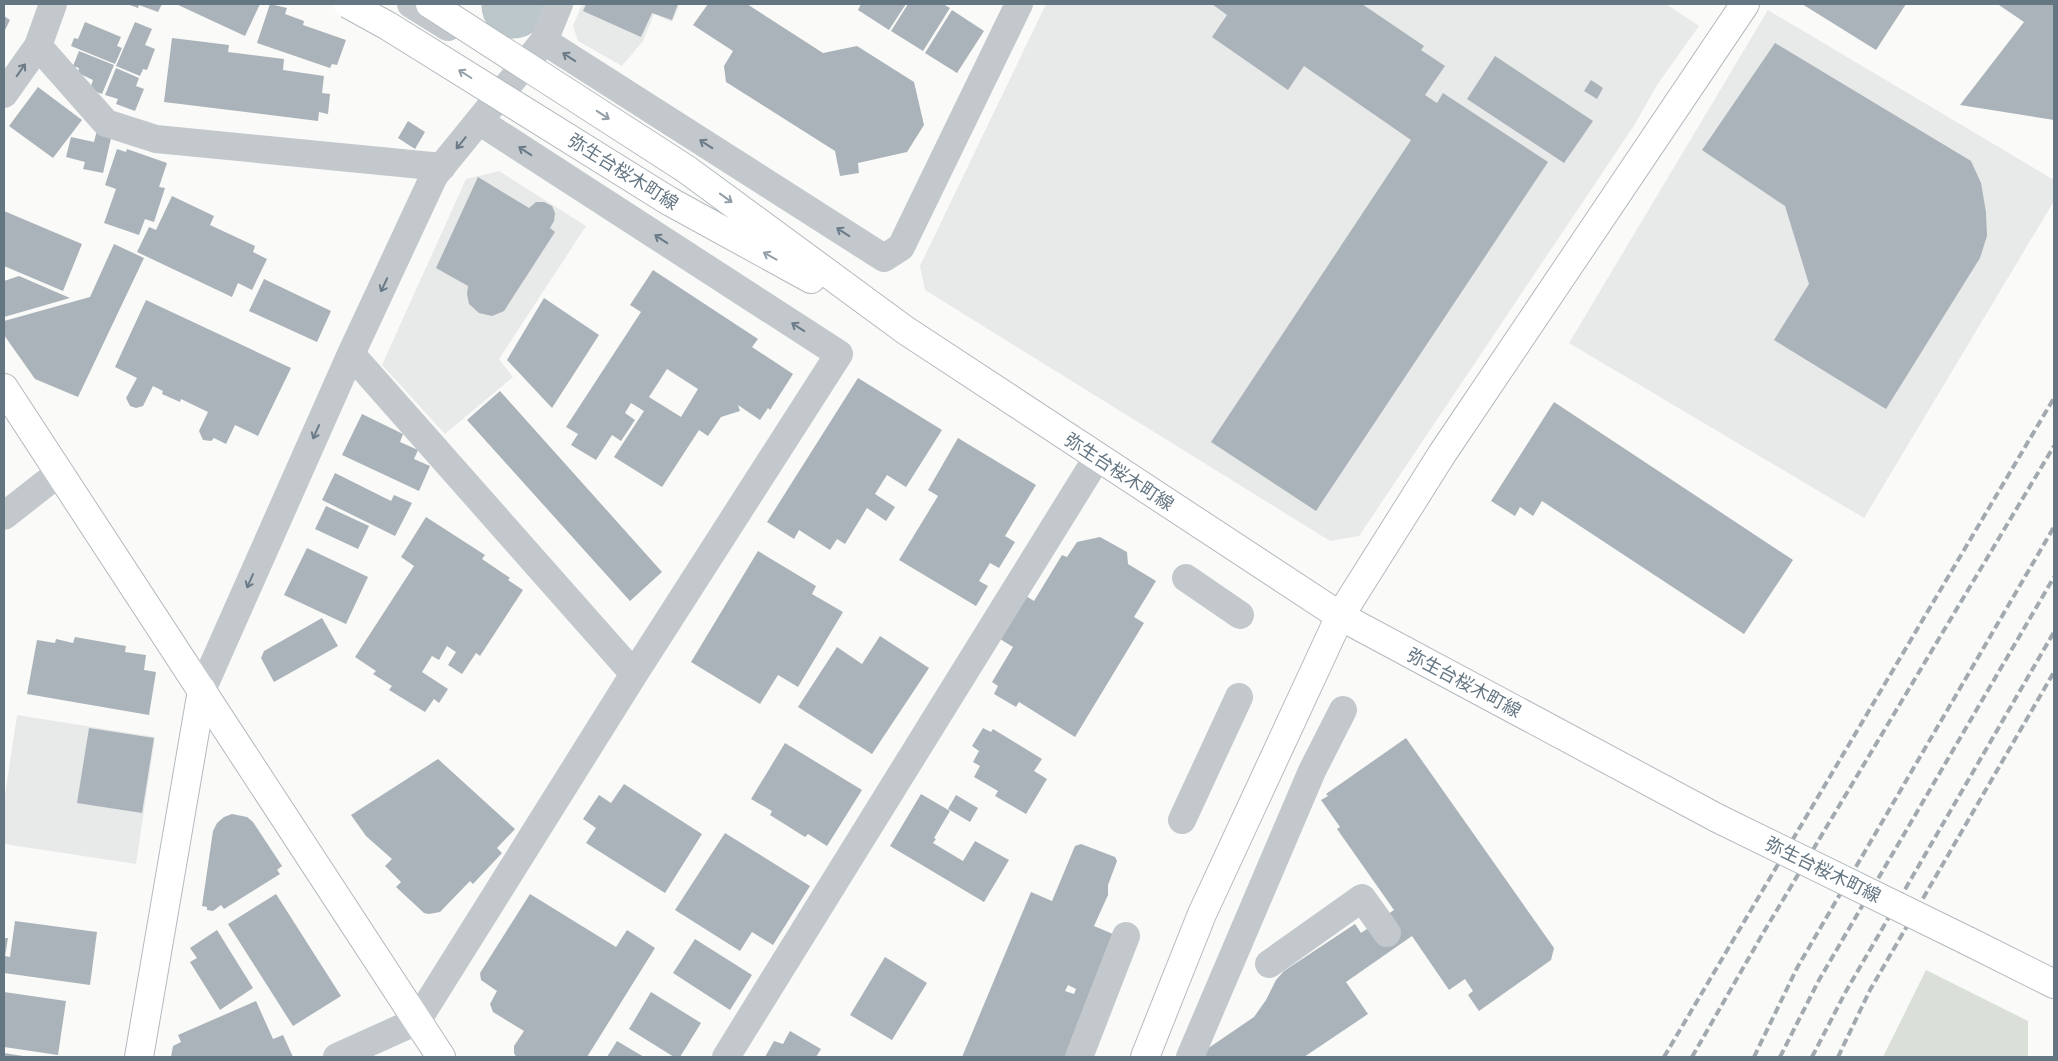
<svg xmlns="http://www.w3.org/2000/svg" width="2058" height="1061" viewBox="0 0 2058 1061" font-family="Raleway,'Noto Sans JP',sans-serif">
	<rect width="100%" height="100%" fill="#fafaf8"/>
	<path fill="#e8e9e9" d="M 582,4 L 680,4 L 672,22 L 654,14 L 643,41 L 622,66 L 578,41 L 573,26 Z
		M 1046,4 L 1666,4 L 1699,26 L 1657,85 L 1635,124 L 1359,536 L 1330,541 L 925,290 L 920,266 Z
		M 1768,10 L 2054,180 L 2054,201 L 1864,518 L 1569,343 Z
		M 499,171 L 586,226 L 499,359 L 513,377 L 445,434 L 382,365 L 466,179 Z
		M 17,715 L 155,737 L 136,864 L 4,844 L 4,802 Z"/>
	<path fill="#dadfd7" d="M 1926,970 L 2028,1021 L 2028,1057 L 1883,1057 Z"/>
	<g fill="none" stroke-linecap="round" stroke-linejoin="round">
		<path stroke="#bbc7cb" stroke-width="65" d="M 514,6 L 514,4"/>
	</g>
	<path fill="#aab3b9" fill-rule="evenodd" d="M 127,4 L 162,4 L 158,12 L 139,5 L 138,8 Z
		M 176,4 L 260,4 L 245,36 Z
		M 270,4 L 287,8 L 285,14 L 304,21 L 303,25 L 346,40 L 337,65 L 332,64 L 330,68 L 257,43 Z
		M 586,4 L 678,4 L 672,20 L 652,13 L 641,37 L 583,11 Z
		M 708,4 L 747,4 L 823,53 L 857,46 L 914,82 L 924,125 L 907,152 L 858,163 L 859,173 L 840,176 L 835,151 L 726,82 L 724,66 L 733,51 L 693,25 Z
		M 861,4 L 906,4 L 889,30 L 858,10 Z
		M 908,4 L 943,4 L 950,8 L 923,51 L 891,31 Z
		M 1212,4 L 1362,4 L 1424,46 L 1421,50 L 1445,66 L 1425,95 L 1437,103 L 1443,93 L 1548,162 L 1316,511 L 1211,442 L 1411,140 L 1304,66 L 1288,90 L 1212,37 L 1227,15 Z
		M 1802,4 L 1906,4 L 1876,50 Z
		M 1999,4 L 2054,4 L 2054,120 L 1960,105 L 2024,22 L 1999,5 Z
		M 952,10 L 984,31 L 957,73 L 925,53 Z
		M 4,16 L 10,20 L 4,32 Z
		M 85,22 L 121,37 L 117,46 L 122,48 L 115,64 L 71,46 L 74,38 L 78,39 Z
		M 135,22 L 152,29 L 145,45 L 155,49 L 147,70 L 143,69 L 140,76 L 116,66 Z
		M 172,38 L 229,45 L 228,52 L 284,59 L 283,70 L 324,76 L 322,93 L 330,94 L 328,114 L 319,112 L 318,121 L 164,102 Z
		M 1775,43 L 1971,161 L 1981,183 L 1986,212 L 1987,236 L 1980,258 L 1886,409 L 1774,340 L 1809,284 L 1785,206 L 1702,150 Z
		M 79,51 L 114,65 L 102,94 L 90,89 L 93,80 L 78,73 L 79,68 L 73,66 Z
		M 1495,56 L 1593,121 L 1564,163 L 1467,99 Z
		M 116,68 L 139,78 L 136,86 L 144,89 L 135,111 L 116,104 L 118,99 L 105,95 Z
		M 1591,80 L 1603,88 L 1597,99 L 1584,91 Z
		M 38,87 L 82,120 L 53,158 L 9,126 Z
		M 408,121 L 425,132 L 415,149 L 398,138 Z
		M 97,130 L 112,134 L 103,173 L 83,169 L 85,162 L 66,157 L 71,137 L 94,142 Z
		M 117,149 L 126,152 L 127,149 L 167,163 L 159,187 L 165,188 L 154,222 L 145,219 L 139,235 L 104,223 L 116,189 L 105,185 Z
		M 478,177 L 529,208 L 536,202 L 544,202 L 552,206 L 555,213 L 554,221 L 550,228 L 555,232 L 504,311 L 492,316 L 479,313 L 469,304 L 467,294 L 468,286 L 436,268 Z
		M 172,196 L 214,216 L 210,225 L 255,246 L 253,252 L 267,259 L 252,290 L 238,283 L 232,297 L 137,252 L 149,227 L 156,230 Z
		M 4,211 L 82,244 L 63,291 L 4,266 Z
		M 114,244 L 144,258 L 78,397 L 35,379 L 4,335 L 4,321 L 90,297 Z
		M 653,270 L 758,339 L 752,347 L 793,374 L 770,410 L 768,408 L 760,420 L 738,405 L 740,411 L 721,417 L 708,436 L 699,430 L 662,487 L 614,457 L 644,411 L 631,403 L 625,413 L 635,420 L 621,441 L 612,435 L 596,460 L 571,445 L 578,434 L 566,427 L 641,312 L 630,305 ZM 667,369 L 698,389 L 681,417 L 649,397 Z
		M 19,276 L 70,298 L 4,317 L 4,281 Z
		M 264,279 L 331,311 L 317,342 L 249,311 Z
		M 544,298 L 599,335 L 552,408 L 507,360 Z
		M 146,300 L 291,368 L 258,436 L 235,425 L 226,444 L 214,438 L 211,441 L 203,440 L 199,431 L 208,412 L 181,399 L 180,402 L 162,394 L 163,391 L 153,386 L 143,406 L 136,408 L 130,406 L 126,398 L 137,378 L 115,367 Z
		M 858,378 L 942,430 L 906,487 L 887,475 L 875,494 L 895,507 L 886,521 L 867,508 L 845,544 L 837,539 L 830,550 L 799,530 L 794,539 L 767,522 Z
		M 500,391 L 662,572 L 630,601 L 467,420 Z
		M 1554,402 L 1793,560 L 1744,634 L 1542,501 L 1533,516 L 1520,507 L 1515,516 L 1491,501 Z
		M 362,414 L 403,434 L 400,442 L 418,450 L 414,459 L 430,466 L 419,491 L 342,455 Z
		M 958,438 L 1036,485 L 1005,536 L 1015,542 L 999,568 L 990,563 L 979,581 L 988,586 L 976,606 L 899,560 L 938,496 L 928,490 Z
		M 335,473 L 391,501 L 394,495 L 412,503 L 395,536 L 322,500 Z
		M 326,506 L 369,526 L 358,549 L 315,529 Z
		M 426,517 L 485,555 L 482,559 L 510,578 L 508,580 L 523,590 L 480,656 L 476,653 L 462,674 L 448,665 L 456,652 L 447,646 L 439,660 L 432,656 L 422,672 L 448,689 L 439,703 L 434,699 L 425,712 L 389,690 L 392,686 L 373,674 L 376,671 L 355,657 L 414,566 L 401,557 Z
		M 1100,537 L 1127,552 L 1128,564 L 1156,581 L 1134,617 L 1144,623 L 1075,737 L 1019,702 L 1016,707 L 994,694 L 998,686 L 992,682 L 1013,647 L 1000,639 L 1026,596 L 1034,601 L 1062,555 L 1067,557 L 1077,542 Z
		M 307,548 L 368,577 L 346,624 L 284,595 Z
		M 758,551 L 816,586 L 812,594 L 843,612 L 798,687 L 778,675 L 760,704 L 691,662 Z
		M 322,618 L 338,646 L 274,682 L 261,658 L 264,651 Z
		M 880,636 L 929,668 L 872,754 L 798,707 L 837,647 L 862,664 Z
		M 75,637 L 126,646 L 125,652 L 146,655 L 144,670 L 156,672 L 149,715 L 27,694 L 37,640 L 55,643 L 56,639 L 73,643 Z
		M 89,728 L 154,738 L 142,813 L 77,803 Z
		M 983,728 L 991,732 L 993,729 L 1042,759 L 1034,771 L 1047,779 L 1026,814 L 995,796 L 998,791 L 974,777 L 980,766 L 973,762 L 979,751 L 972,746 Z
		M 1406,738 L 1554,948 L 1551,960 L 1479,1011 L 1468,995 L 1473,991 L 1465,979 L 1449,990 L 1412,936 L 1346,982 L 1368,1014 L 1304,1057 L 1203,1057 L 1207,1049 L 1254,1017 L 1266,1000 L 1276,980 L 1284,971 L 1355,924 L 1361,933 L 1394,910 L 1337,829 L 1340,827 L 1321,800 L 1328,796 L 1326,794 Z
		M 785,743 L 862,790 L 827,846 L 808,834 L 805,837 L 770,815 L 772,811 L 751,799 Z
		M 438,759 L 515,829 L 497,848 L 502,853 L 473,884 L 470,881 L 440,912 L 429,914 L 424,913 L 396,887 L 401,882 L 385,866 L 392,859 L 366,836 L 351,815 Z
		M 624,784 L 702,834 L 665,893 L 586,843 L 596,828 L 583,819 L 599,795 L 611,803 Z
		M 921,794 L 950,811 L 934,838 L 936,839 L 933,843 L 963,861 L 975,841 L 1009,860 L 984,902 L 890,846 Z
		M 956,795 L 978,808 L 970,822 L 948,809 Z
		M 232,814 L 247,817 L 253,822 L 282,866 L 277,870 L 280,874 L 224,909 L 221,905 L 213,911 L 207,910 L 207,907 L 202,906 L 213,831 L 217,823 L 224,817 Z
		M 725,833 L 810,886 L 773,945 L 752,932 L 740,951 L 675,910 Z
		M 1081,844 L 1115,857 L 1117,861 L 1108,885 L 1108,895 L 1094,926 L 1120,937 L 1070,1057 L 962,1057 L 1031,892 L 1052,901 L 1075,846 ZM 1068,985 L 1076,989 L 1074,994 L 1065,991 Z
		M 276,894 L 341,996 L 293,1026 L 228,924 Z
		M 530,894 L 616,947 L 627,930 L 655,948 L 587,1057 L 516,1057 L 514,1053 L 514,1046 L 524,1031 L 493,1012 L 490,1004 L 497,991 L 481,980 L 480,973 Z
		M 15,921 L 97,932 L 90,985 L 4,973 L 4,938 L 8,938 L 5,956 L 10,957 Z
		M 217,930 L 253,988 L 220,1010 L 190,962 L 197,958 L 190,948 Z
		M 695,939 L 752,975 L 730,1010 L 673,973 Z
		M 885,957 L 927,983 L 892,1040 L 850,1015 Z
		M 4,992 L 66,1001 L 58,1055 L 4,1047 Z
		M 651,992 L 701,1023 L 680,1057 L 674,1057 L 629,1029 Z
		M 256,1001 L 273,1039 L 283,1035 L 293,1057 L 171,1057 L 173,1046 L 181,1042 L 178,1035 Z
		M 790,1031 L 821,1049 L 816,1057 L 765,1057 L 774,1041 L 783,1044 Z
		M 617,1041 L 644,1057 L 607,1057 Z
		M 4,1053 L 23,1056 L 23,1057 L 4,1057 Z"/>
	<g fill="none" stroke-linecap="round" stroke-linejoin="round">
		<defs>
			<path id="secondary" d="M 686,169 L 905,330 L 1340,616 L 1717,818
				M 669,201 L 811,279
				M 4,388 L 441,1057
				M 1968,941 L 2054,984
				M 139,1057 L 202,690
				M 1145,1057 L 1202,914 L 1340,616 L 1442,454 L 1745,4"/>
		</defs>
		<use href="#secondary" stroke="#b3babf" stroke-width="30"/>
		<path stroke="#c3c8cc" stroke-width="28" d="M 411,4 L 448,27
			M 544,41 L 884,258 L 901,247 L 1019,4
			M 38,46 L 106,123 L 156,139 L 442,167
			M 4,94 L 38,46 L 53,4
			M 351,354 L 634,674
			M 4,516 L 60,472
			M 1186,578 L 1240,615
			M 202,690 L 351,354 L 434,176 L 544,41 L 559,4
			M 1182,820 L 1239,697
			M 1269,964 L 1362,898 L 1387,933
			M 337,1057 L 417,1021 L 634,674 L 839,354 L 479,121
			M 726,1057 L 1097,458
			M 1079,1057 L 1126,936
			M 1190,1057 L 1312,771 L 1343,710"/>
		<use href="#secondary" stroke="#fff" stroke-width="28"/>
		<path stroke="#a2aab0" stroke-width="4" stroke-dasharray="8 4" stroke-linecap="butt" d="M 1664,1057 L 2054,398
			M 1692,1057 L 1762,935 L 2054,446
			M 1754,1057 L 1797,968 L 2054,527
			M 1780,1057 L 1819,980 L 2054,577
			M 1812,1057 L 1845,993 L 2054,632
			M 1838,1057 L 1870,990 L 2054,672"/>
		<defs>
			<path id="secondary-bridge" d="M 348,4 L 388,26 L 669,201
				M 430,4 L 686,169
				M 1717,818 L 1968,941"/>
		</defs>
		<use href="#secondary-bridge" stroke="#b3babf" stroke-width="30" stroke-linecap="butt"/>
		<use href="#secondary-bridge" stroke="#fff" stroke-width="28"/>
	</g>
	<defs><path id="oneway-shaft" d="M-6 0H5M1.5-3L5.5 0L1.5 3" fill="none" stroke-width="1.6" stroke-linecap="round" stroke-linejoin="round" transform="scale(1.25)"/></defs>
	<g stroke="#6a7a87">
		<use href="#oneway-shaft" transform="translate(569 57) rotate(-147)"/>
		<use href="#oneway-shaft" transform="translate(21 70) rotate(-55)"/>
		<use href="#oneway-shaft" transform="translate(461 143) rotate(129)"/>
		<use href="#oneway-shaft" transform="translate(706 144) rotate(-147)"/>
		<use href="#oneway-shaft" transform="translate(525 151) rotate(-147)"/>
		<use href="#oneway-shaft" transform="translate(843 232) rotate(-147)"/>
		<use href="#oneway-shaft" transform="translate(661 239) rotate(-147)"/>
		<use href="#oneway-shaft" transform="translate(384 285) rotate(115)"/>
		<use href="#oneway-shaft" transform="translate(798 327) rotate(-147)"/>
		<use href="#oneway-shaft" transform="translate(316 432) rotate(114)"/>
		<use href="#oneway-shaft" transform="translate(250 581) rotate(114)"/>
	</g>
	<g stroke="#939fa8">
		<use href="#oneway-shaft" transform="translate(465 74) rotate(-148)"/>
		<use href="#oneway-shaft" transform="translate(603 115) rotate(33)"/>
		<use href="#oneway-shaft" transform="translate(726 198) rotate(36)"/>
		<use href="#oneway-shaft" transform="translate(770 256) rotate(-151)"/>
	</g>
	<g text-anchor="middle" stroke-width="5" stroke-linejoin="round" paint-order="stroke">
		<g font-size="18" fill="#657683" stroke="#fff">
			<text transform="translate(623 172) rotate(32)" y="6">弥生台桜木町線</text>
			<text transform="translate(1119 472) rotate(33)" y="6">弥生台桜木町線</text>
			<text transform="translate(1464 683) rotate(28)" y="6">弥生台桜木町線</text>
			<text transform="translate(1823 870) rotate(26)" y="6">弥生台桜木町線</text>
		</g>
	</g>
	<rect width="2058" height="1061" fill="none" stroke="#657683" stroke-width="10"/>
</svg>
